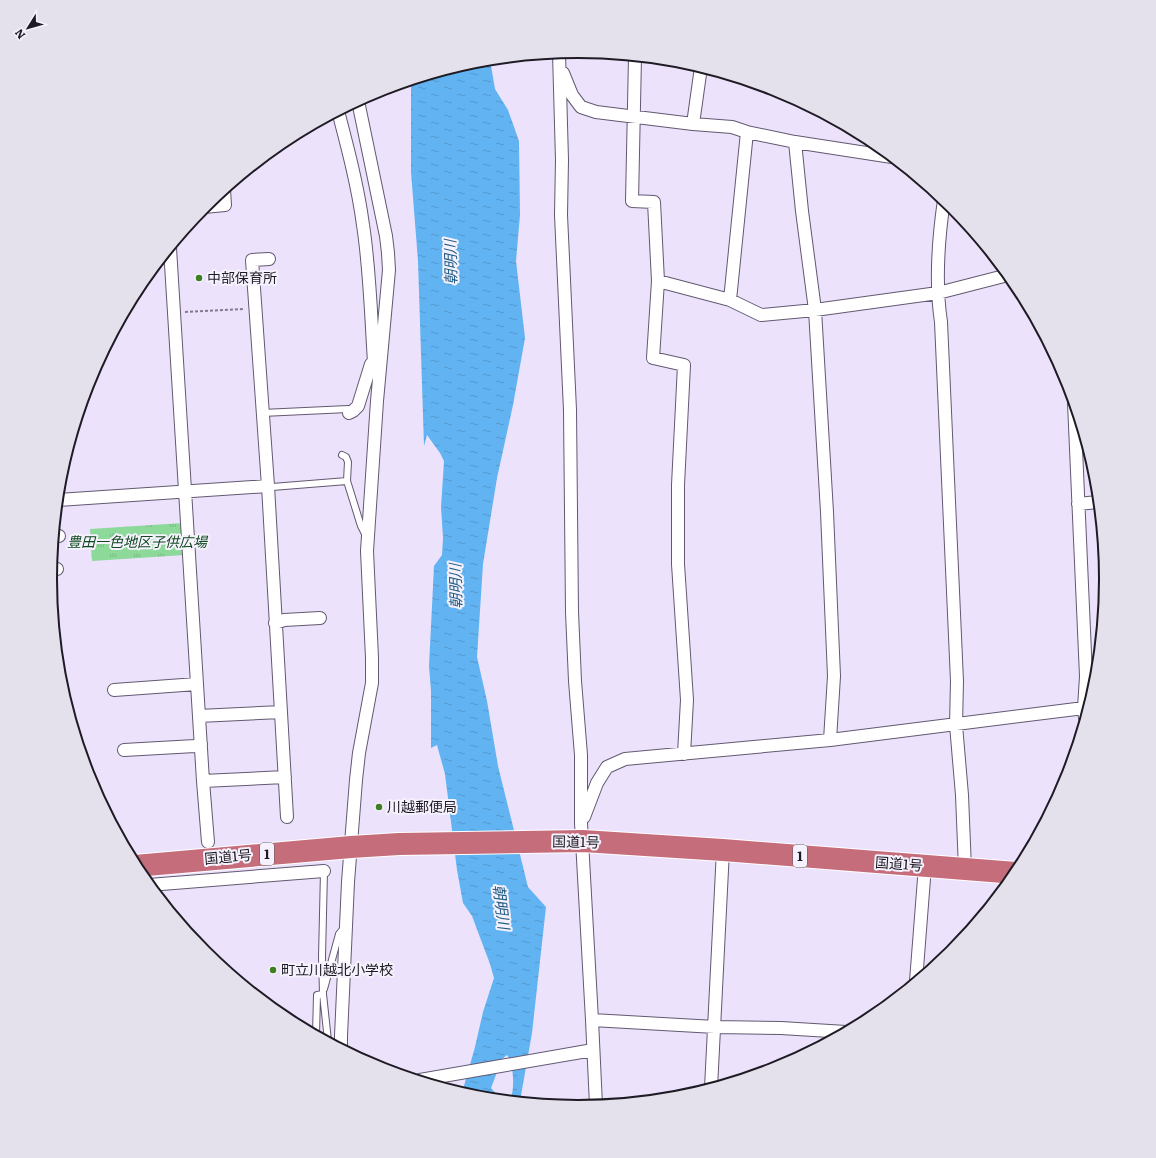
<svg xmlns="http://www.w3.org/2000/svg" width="1156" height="1158" viewBox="0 0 1156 1158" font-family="Literata,'Noto Sans JP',serif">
	<defs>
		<pattern id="park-tufts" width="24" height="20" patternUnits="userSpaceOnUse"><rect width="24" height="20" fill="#8dd99a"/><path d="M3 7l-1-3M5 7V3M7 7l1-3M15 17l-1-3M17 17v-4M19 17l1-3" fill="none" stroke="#79ba85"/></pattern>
		<pattern id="water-ripples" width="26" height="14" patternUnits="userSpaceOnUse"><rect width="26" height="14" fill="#61b3f1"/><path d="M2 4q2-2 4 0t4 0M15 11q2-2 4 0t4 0" fill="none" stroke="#5499ce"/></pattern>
	</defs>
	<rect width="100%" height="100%" fill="#ece2fc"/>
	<path fill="url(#park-tufts)" d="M 183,523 L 185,555 L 92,561 L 90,529 Z"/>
	<path fill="url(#water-ripples)" d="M 490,60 L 495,89 L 508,110 L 519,141 L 520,215 L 516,261 L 525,338 L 513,405 L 497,478 L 483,564 L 477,657 L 487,701 L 498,766 L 528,887 L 546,907 L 532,1033 L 520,1101 L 510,1100 C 515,1091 514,1063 507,1055 L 502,1059 L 491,1088 L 500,1098 L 500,1099 L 475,1097 L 462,1093 L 475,1047 L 483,1012 L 494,978 L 490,964 L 472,916 L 463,903 L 457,870 L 445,774 L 437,745 L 431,748 L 431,691 L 429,666 L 434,566 L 442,555 L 443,538 L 441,507 L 444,461 L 440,453 L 427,435 L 424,446 L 418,261 L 411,172 L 411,80 L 475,61 Z"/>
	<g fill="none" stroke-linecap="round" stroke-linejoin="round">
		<defs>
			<path id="lane" d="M 262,413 L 348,409
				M 342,455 L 346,457 L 348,462 L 347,481 L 361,526 L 366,536
				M 268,486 L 272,487 L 347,481
				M 324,989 L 339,934 L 344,928
				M 323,994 L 322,957 L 324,871
				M 316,1035 L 317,995 L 323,994 L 328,1041"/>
			<path id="street" d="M 559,53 L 562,160 L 561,215 L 570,410 L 572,612 L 575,681 L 581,755 L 581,823 L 592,1020 L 596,1105
				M 635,57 L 632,201 L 654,202 L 658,281 L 653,358 L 684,365 L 678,485 L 678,564 L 687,700 L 684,754
				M 701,67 L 693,124 L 732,127 L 747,132 L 795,142 L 892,157
				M 563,73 L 572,95 L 581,107 L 596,112 L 693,124
				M 338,111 C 348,149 358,187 363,225 C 370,270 371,317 374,362 L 380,366
				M 795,142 L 802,211 L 815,310 L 827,512 L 834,676 L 830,740
				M 944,200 C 938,241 935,282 941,322 L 957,681 L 956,725 L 962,795 L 965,869
				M 204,207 L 225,205 L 224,190
				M 170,248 L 203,781 L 208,842
				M 269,259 L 252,260 L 268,486 L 287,817
				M 658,281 L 730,300 L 761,315 L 815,310 L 938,293 L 1008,275
				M 730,300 L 747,132
				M 1074,403 L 1086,676 L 1084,708 L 1085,718
				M 349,413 L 353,411 L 358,406 L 371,364 L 374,362
				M 58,500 L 268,486
				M 1078,504 L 1098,502
				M 54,536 L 59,536
				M 51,569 L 57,569
				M 275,623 L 284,620 L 320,618
				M 114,690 L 197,684
				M 199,716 L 281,712
				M 124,750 L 195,746 L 201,744
				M 203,781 L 285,777
				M 584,817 L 597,783 L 607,767 L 625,759 L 830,740 L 1084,708
				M 149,885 L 324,871
				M 916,981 L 925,866
				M 592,1020 L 715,1027 L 781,1028 L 846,1032
				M 341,1048 L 341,1036 L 348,882 L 356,780 L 359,753 L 372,683 L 372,658 L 367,551 L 377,401 L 389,270 L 388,253 L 386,236 L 358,101
				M 420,1080 L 593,1050
				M 711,1088 L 723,850"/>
			<path id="highway" d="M 135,866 L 351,847 L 399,844 L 583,841 L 723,850 L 1016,873"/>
		</defs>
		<use href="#lane" stroke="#625970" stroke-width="8"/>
		<use href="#street" stroke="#625970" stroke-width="14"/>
		<use href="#highway" stroke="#fff" stroke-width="24"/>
		<path stroke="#827b8d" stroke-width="2" stroke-dasharray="3 2" stroke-linecap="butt" d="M 185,312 L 244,309"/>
		<use href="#lane" stroke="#fff" stroke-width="6"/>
		<use href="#street" stroke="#fff" stroke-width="12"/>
		<use href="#highway" stroke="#c66d7c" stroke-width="22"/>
	</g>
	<g fill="#3e7f21" stroke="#f6f2fd" stroke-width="1.5">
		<circle cx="199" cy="278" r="4"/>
		<circle cx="379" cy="807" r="4"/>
		<circle cx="273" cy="970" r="4"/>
	</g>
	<g text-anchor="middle" stroke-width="4" stroke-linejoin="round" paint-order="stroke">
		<g fill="#f6f2fd" stroke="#605c65" stroke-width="1">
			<rect x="260" y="843" width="14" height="22" rx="3"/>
			<rect x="793" y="845" width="14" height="22" rx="3"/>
		</g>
		<g font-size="13" font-weight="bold" fill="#1f1b24">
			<text x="267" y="859">1</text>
			<text x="800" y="861">1</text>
		</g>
		<g font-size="14" fill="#1f1b24" stroke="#f6f2fd" text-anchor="start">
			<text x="207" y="283">中部保育所</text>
			<text x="387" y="812">川越郵便局</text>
			<text x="281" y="975">町立川越北小学校</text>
		</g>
		<g font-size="14" font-style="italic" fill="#0e481f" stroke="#f6f2fd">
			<text x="137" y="547">豊田一色地区子供広場</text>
		</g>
		<g font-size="14" fill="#1f1b24" stroke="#f6f2fd">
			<text transform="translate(576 842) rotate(1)" y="5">国道1号</text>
			<text transform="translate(228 857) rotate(-5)" y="5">国道1号</text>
			<text transform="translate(899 864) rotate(4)" y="5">国道1号</text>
		</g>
		<g font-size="15" font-style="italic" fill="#215c85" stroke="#f6f2fd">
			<text transform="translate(451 262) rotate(-91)" y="5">朝明川</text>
			<text transform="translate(456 586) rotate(-91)" y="5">朝明川</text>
			<text transform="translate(501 907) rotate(83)" y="5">朝明川</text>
		</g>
	</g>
	<path d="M0 0H1156V1158H0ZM57 579a521 521 0 1 1 1042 0a521 521 0 1 1-1042 0Z" fill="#e5e1ec" fill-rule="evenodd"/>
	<path fill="none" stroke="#1f1b24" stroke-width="2" d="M57 579a521 521 0 1 1 1042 0a521 521 0 1 1-1042 0Z"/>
	<g transform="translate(28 28) rotate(233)" stroke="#f6f2fd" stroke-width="3" paint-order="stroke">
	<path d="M0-3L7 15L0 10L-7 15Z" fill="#1f1b24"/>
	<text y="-6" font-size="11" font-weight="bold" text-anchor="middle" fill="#1f1b24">N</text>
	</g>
</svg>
